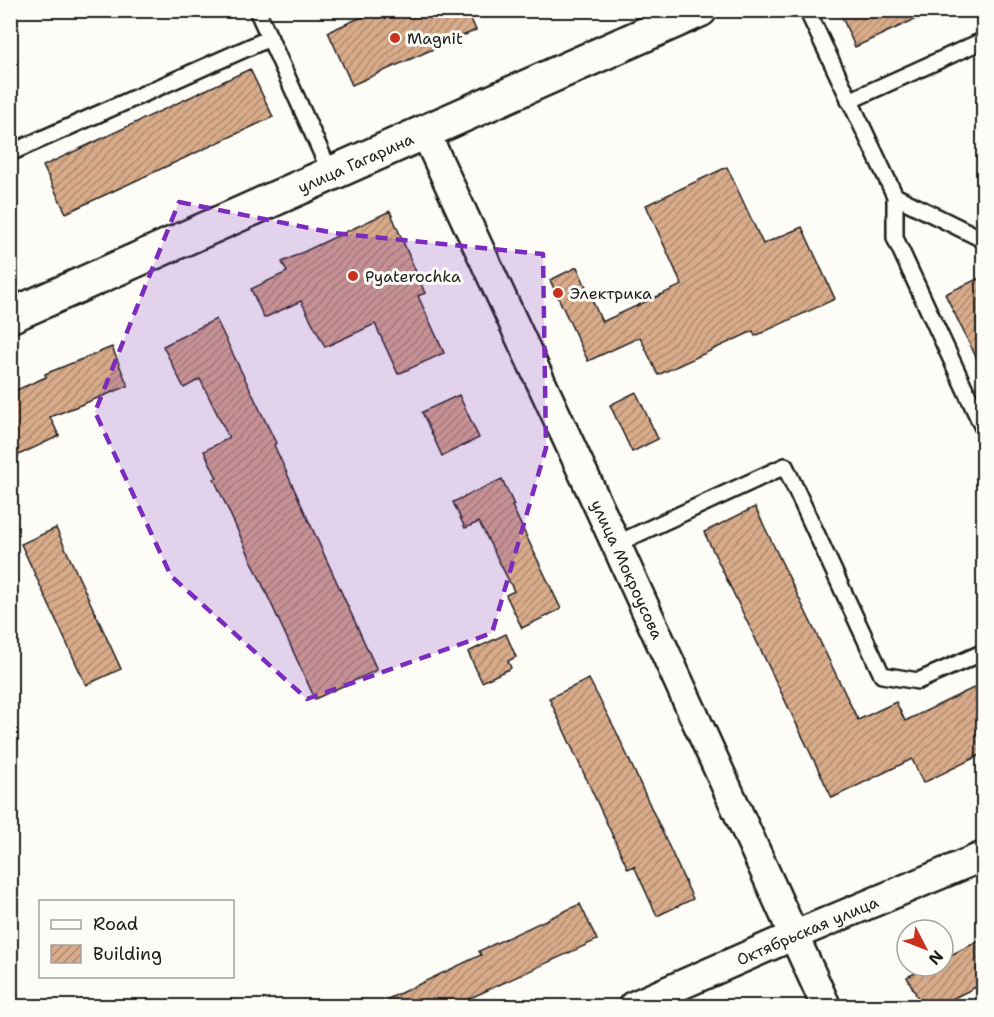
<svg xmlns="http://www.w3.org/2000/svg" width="994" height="1017" viewBox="0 0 994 1017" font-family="'Shantell Sans',sans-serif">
	<defs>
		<pattern id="building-hatch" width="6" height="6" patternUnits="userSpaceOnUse" patternTransform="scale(1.5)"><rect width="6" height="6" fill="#d8ab8a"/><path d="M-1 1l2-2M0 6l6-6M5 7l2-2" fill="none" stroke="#ae8a70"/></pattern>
	</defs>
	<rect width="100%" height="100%" fill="#fdfcf7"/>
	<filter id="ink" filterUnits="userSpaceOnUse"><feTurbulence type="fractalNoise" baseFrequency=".0167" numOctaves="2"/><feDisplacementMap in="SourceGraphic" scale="12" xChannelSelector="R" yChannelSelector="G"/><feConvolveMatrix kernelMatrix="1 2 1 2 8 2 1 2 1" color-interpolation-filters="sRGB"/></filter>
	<g filter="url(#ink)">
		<path fill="url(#building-hatch)" stroke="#1c1c1c" stroke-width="1.5" d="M 377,10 L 467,10 L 476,30 L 352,85 L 328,32 Z
			M 839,10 L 935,10 L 855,47 Z
			M 250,69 L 273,117 L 66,213 L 43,166 Z
			M 727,167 L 763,244 L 802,227 L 835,299 L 755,336 L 753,331 L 658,375 L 640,337 L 588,361 L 550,280 L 577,267 L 602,322 L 682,285 L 646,205 Z
			M 390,211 L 425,293 L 418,296 L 444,353 L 398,374 L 375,324 L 325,347 L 301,301 L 264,318 L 251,289 L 287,272 L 282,262 Z
			M 984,276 L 984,373 L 945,294 Z
			M 216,319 L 276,443 L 274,445 L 377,670 L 315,699 L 214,479 L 217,478 L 204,451 L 229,438 L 200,379 L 184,388 L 163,346 Z
			M 112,347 L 128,386 L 50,417 L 59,436 L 10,459 L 10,393 L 46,377 L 45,374 Z
			M 636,392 L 658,439 L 632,452 L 610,405 Z
			M 459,395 L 479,438 L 442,456 L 422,412 Z
			M 502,479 L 514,505 L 512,506 L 561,609 L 522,628 L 506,595 L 514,591 L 479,522 L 465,528 L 453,502 Z
			M 755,507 L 858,720 L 896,702 L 905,721 L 984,683 L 984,753 L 923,783 L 912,759 L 832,798 L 704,532 Z
			M 56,528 L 121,669 L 86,685 L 21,544 Z
			M 506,634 L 516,657 L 508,661 L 511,668 L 482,682 L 468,652 Z
			M 589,679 L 616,731 L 693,899 L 657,916 L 634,866 L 628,869 L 549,698 Z
			M 580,904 L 597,940 L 453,1006 L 373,1006 L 481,955 L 479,951 Z
			M 984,938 L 984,983 L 938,1006 L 922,1006 L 907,977 L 929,966 L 943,966 L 943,959 Z"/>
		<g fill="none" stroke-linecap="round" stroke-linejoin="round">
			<defs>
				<path id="service" d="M 257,10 L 331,174
					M 807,10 L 895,196 L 984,240
					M 849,101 L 984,40
					M 10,153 L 270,38
					M 895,196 L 895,238 L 984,430
					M 616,544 L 785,466 L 882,675 L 918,681 L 984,652"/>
				<g id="minor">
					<path id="s1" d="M 425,132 L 616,544 L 826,1006"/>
					<path id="s2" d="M 633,1006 L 795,935 L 984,856"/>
				</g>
				<g id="secondary">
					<path id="s3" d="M 10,316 L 700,10"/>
				</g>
			</defs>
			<use href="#service" stroke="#1c1c1c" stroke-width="20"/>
			<use href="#minor" stroke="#1c1c1c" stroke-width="33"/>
			<use href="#secondary" stroke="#1c1c1c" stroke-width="38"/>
			<use href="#service" stroke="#fdfcf7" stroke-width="15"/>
			<use href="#minor" stroke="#fdfcf7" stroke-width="28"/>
			<use href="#secondary" stroke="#fdfcf7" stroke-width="33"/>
		</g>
	</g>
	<path fill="#7b2cbf" fill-opacity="0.2" stroke="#7b2cbf" stroke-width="4.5" stroke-dasharray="12 8" stroke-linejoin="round" d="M 179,202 L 334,233 L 543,254 L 546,448 L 492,633 L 307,699 L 171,576 L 95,412 Z"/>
	<g fill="#c8321e" stroke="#fdfcf7" stroke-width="2">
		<circle cx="395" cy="38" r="6"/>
		<circle cx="353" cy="276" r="6"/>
		<circle cx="558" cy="293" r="6"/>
	</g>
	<g text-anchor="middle" stroke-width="6" stroke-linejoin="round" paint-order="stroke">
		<g font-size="16" fill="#1c1c1c" stroke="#fdfcf7" text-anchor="start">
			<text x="407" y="44">Magnit</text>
			<text x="365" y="282">Pyaterochka</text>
			<text x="570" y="299">Электрика</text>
		</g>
		<g font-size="16" fill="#1c1c1c" stroke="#fdfcf7">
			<text dy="6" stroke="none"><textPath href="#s3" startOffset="378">улица Гагарина</textPath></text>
			<text dy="6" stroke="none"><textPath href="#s1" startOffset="482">улица Мокроусова</textPath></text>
			<text dy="6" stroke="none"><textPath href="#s2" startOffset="190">Октябрьская улица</textPath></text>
		</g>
	</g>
	<rect width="994" height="1017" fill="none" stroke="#fdfcf7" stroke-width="36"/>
	<rect x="18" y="18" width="958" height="981" fill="none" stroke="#1c1c1c" stroke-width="2" filter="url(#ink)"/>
	<rect x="39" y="900" width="195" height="78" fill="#fdfcf7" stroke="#a3a29f" stroke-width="1.5"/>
	<rect x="51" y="920" width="30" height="9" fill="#fdfcf7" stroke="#a3a29f" stroke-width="1.5"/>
	<text x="93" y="930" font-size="18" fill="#1c1c1c">Road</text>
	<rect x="51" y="945" width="30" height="18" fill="url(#building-hatch)" stroke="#a3a29f" stroke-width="1.5"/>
	<text x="93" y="960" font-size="18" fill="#1c1c1c">Building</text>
	<g transform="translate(925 948) rotate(132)"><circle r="28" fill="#fdfcf7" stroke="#a3a29f" stroke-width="1.5"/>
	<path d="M0-4.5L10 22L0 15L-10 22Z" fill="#c8321e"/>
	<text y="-9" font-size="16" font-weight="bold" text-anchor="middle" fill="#1c1c1c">N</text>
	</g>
</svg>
